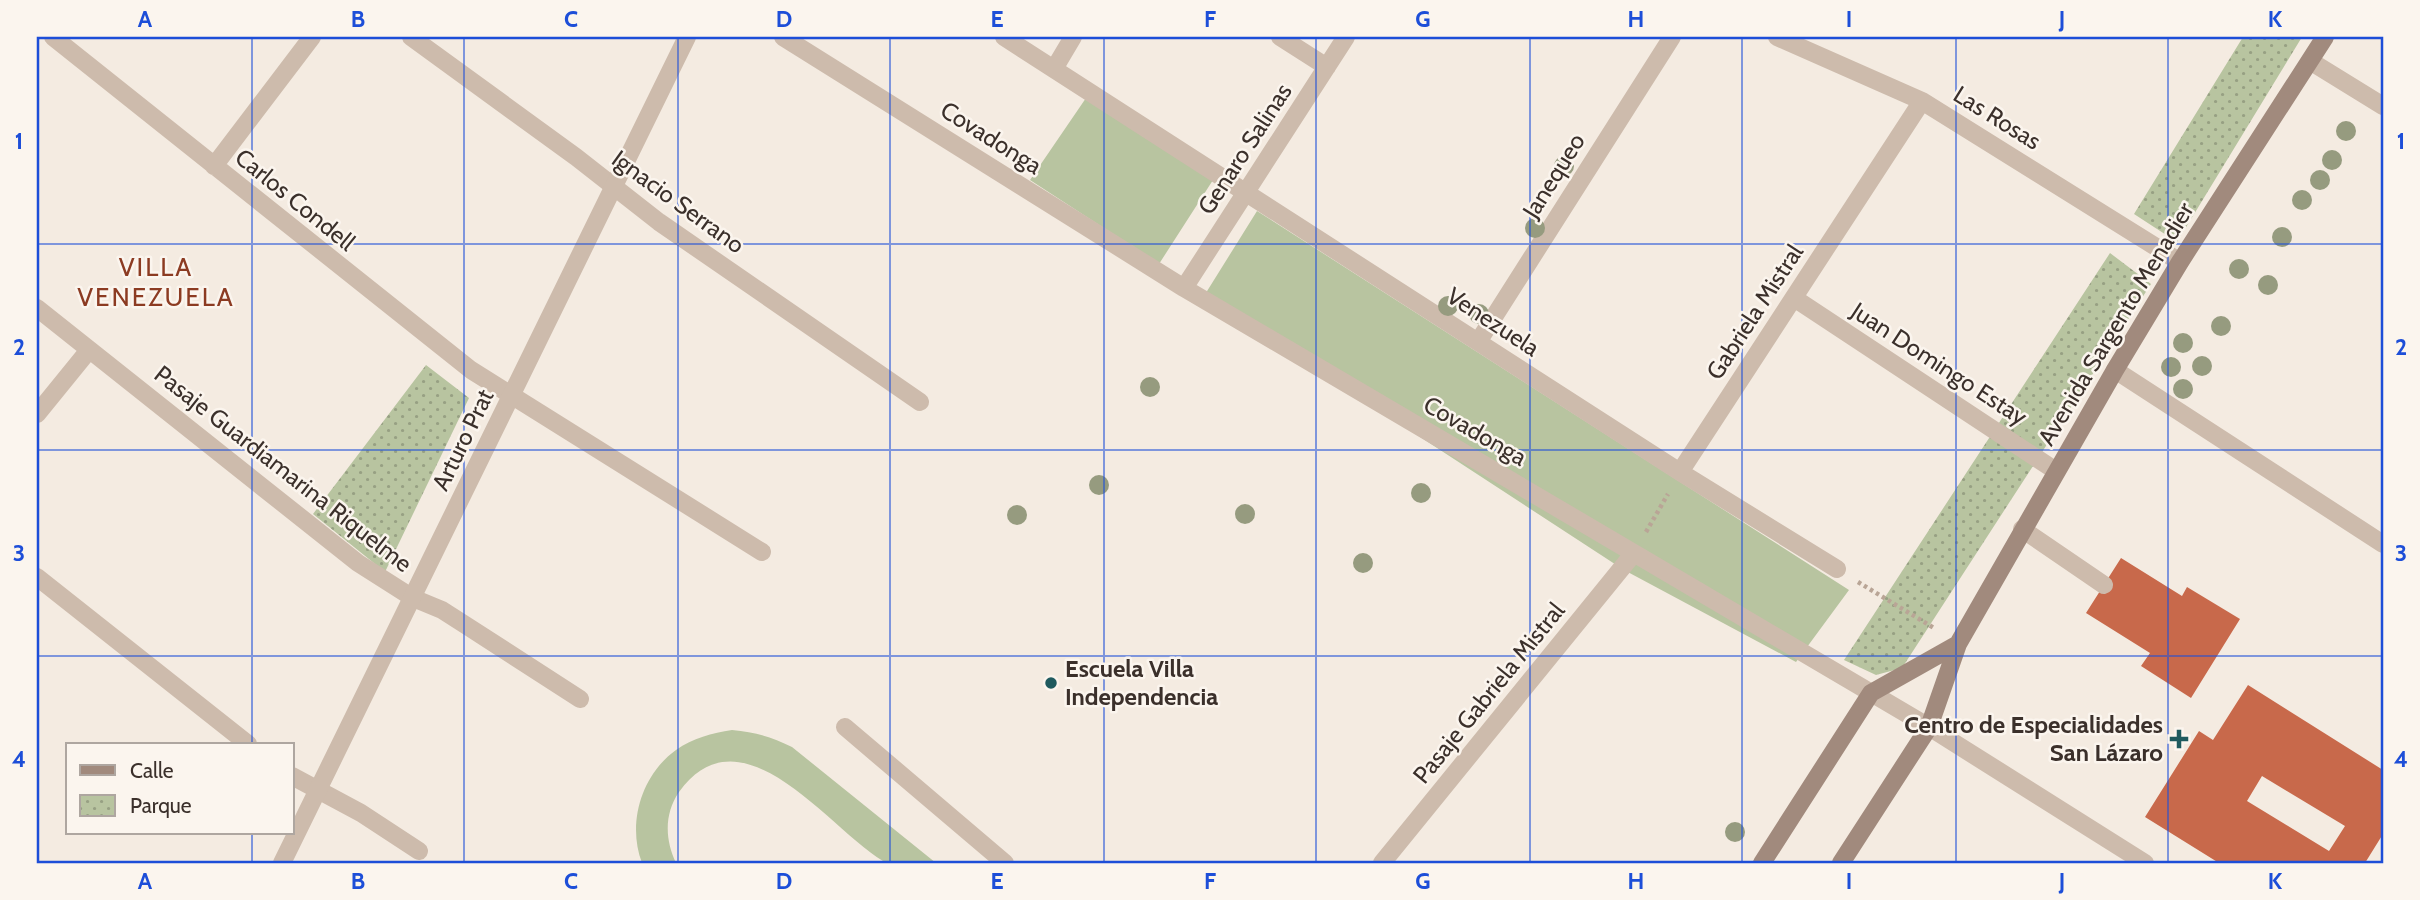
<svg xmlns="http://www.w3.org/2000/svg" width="2420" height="900" viewBox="0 0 2420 900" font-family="Cabin,sans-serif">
	<defs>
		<pattern id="park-dots" width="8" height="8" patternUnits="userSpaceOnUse" patternTransform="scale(1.75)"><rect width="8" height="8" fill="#b8c4a0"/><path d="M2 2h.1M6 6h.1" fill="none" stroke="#97a083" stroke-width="1.8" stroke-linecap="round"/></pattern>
	</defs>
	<rect width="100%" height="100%" fill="#f4ebe1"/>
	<path fill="#b8c4a0" d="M 1086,98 L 1213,180 L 1159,264 L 1030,180 Z
		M 1257,211 L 1849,590 L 1796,662 L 1624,570 L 1204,296 Z
		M 732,730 C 755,732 772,737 792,747 L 936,863 C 924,863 892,867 883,861 C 829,829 742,705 679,792 C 664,814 665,840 676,863 L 642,863 C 627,824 641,775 676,750 C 693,738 712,733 732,730 Z"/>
	<path fill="url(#park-dots)" d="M 2243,37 L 2302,37 L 2177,242 L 2134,214 Z
		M 2110,253 L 2151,284 L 1902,668 L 1876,675 L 1844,660 Z
		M 426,365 L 469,398 L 385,572 L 313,514 Z"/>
	<path fill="#c8694b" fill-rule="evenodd" d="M 2121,558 L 2182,596 L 2187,587 L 2240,619 L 2191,698 L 2141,666 L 2150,653 L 2086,613 Z
		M 2248,685 L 2383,770 L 2383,834 L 2365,863 L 2219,863 L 2145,817 L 2199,731 L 2213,740 ZM 2262,776 L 2345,826 L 2329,851 L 2247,801 Z"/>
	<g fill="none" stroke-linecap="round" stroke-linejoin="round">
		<path stroke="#b9a596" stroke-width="4.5" stroke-dasharray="3.5 3.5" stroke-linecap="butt" d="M 1646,532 L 1668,494
			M 1858,582 L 1934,628"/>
		<path stroke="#cdbbac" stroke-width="18" d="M 2022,529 L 2104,585
			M 845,727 L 1005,863"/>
		<path stroke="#cdbbac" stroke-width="18" d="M 53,37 L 471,370 L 762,552
			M 411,37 L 576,157 L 659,222 L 920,402
			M 783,37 L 1184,288 L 1929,727 L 2145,863
			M 1004,37 L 1680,472 L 1837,569
			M 1280,37 L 1327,67
			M 1777,37 L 1922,101 L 2180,262
			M 2310,61 L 2383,106
			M 1054,69 L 1073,37
			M 214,166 L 312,37
			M 1184,288 L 1346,37
			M 1794,298 L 2056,471
			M 37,308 L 358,563 L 413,598 L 442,610 L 467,626 L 580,699
			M 1478,342 L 1672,37
			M 2115,370 L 2383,544
			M 37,414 L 89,350
			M 1680,472 L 1922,101
			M 37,577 L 248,744
			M 292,776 L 361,813 L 419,851
			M 1382,863 L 1634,553"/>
		<path stroke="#cdbbac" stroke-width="18" d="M 282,863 L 687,37"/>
		<path stroke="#a18a7d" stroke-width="18" d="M 1762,863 L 1871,693 L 1958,644
			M 1841,863 L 1929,727 L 1958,644 L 2115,370 L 2180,262 L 2325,37"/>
	</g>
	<g fill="#969b7f">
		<circle cx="2346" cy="131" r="10"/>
		<circle cx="2332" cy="160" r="10"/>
		<circle cx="1564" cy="166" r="10"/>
		<circle cx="2320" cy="180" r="10"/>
		<circle cx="2302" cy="200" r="10"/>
		<circle cx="1535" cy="228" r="10"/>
		<circle cx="2282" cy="237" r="10"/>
		<circle cx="2239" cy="269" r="10"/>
		<circle cx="2268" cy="285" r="10"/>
		<circle cx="1448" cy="306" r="10"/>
		<circle cx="1479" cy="314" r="10"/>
		<circle cx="2221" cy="326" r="10"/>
		<circle cx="2183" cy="343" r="10"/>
		<circle cx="2202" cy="366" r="10"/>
		<circle cx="2171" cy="367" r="10"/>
		<circle cx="1150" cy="387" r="10"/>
		<circle cx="2183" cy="389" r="10"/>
		<circle cx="1099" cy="485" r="10"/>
		<circle cx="1421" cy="493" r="10"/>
		<circle cx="1245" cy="514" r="10"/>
		<circle cx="1017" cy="515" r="10"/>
		<circle cx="1363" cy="563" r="10"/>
		<circle cx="1735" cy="832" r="10"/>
	</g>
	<path fill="none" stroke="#1d4ed8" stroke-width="2" stroke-opacity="0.55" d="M 252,37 L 252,744M 464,37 L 464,863M 678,37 L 678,863M 890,37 L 890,863M 1104,37 L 1104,863M 1316,37 L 1316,863M 1530,37 L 1530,863M 1742,37 L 1742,863M 1956,37 L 1956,863M 2168,37 L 2168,863M 37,244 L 2383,244M 37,450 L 2383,450M 37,656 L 2383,656M 252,832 L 252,863"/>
	<g fill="#1f5a5e" stroke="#fbf5ee" stroke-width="2.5">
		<circle cx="1051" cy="683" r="7"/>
		<path d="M2175.5 728.5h7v7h7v7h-7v7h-7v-7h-7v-7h7z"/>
	</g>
	<g text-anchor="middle" stroke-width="5" stroke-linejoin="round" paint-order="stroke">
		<g font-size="24" fill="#3b302b" stroke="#fbf5ee">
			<text transform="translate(1997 118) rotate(32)" y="8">Las Rosas</text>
			<text transform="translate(991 138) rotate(32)" y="8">Covadonga</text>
			<text transform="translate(1245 149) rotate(-57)" y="8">Genaro Salinas</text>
			<text transform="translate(1554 176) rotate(-58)" y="8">Janequeo</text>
			<text transform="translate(295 200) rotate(39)" y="8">Carlos Condell</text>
			<text transform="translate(678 202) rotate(36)" y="8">Ignacio Serrano</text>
			<text transform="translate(1755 312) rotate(-57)" y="8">Gabriela Mistral</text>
			<text transform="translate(1493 322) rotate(33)" y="8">Venezuela</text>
			<text transform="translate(2116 324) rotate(-59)" y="8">Avenida Sargento Menadier</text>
			<text transform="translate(1939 364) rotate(33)" y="8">Juan Domingo Estay</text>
			<text transform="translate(1475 431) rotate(30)" y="8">Covadonga</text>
			<text transform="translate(463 440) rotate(-64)" y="8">Arturo Prat</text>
			<text transform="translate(283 469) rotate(38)" y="8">Pasaje Guardiamarina Riquelme</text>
			<text transform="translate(1489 693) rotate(-51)" y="8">Pasaje Gabriela Mistral</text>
		</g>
		<g font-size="24" font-weight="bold" fill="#3b302b" stroke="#fbf5ee" text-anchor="start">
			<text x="1065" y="677">Escuela Villa<tspan x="1065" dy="28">Independencia</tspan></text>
			<text x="2163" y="733" text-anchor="end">Centro de Especialidades<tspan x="2163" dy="28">San Lázaro</tspan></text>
		</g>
		<g font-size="26" letter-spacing="2" fill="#8c3b22" stroke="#fbf5ee">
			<text x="156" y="276">VILLA<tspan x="156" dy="30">VENEZUELA</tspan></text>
		</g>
	</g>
	<rect width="2420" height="900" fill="none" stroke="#fbf5ee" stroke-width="77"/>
	<rect x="66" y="743" width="228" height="91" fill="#fbf5ee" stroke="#aea6a0" stroke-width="2"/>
	<rect x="80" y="765" width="35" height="10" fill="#a18a7d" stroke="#aea6a0" stroke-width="2"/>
	<text x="130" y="778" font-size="21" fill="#3b302b">Calle</text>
	<rect x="80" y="795" width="35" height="21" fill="url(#park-dots)" stroke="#aea6a0" stroke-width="2"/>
	<text x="130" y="813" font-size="21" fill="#3b302b">Parque</text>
	<rect x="38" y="38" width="2344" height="824" fill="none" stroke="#1d4ed8" stroke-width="2.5"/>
	<g font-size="23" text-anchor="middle" font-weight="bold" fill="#1d4ed8">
		<text x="145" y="27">A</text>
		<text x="358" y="27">B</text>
		<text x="571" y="27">C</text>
		<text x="784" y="27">D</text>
		<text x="997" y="27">E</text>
		<text x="1210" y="27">F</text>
		<text x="1423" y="27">G</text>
		<text x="1636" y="27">H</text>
		<text x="1849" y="27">I</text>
		<text x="2062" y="27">J</text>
		<text x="2275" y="27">K</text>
		<text x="19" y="149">1</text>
		<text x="2401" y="149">1</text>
		<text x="19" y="355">2</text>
		<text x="2401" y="355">2</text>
		<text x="19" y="561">3</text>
		<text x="2401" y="561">3</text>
		<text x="19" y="767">4</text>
		<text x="2401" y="767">4</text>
		<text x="145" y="889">A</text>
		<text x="358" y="889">B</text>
		<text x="571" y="889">C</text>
		<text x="784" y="889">D</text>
		<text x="997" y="889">E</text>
		<text x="1210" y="889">F</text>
		<text x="1423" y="889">G</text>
		<text x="1636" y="889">H</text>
		<text x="1849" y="889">I</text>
		<text x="2062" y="889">J</text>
		<text x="2275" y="889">K</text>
	</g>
</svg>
